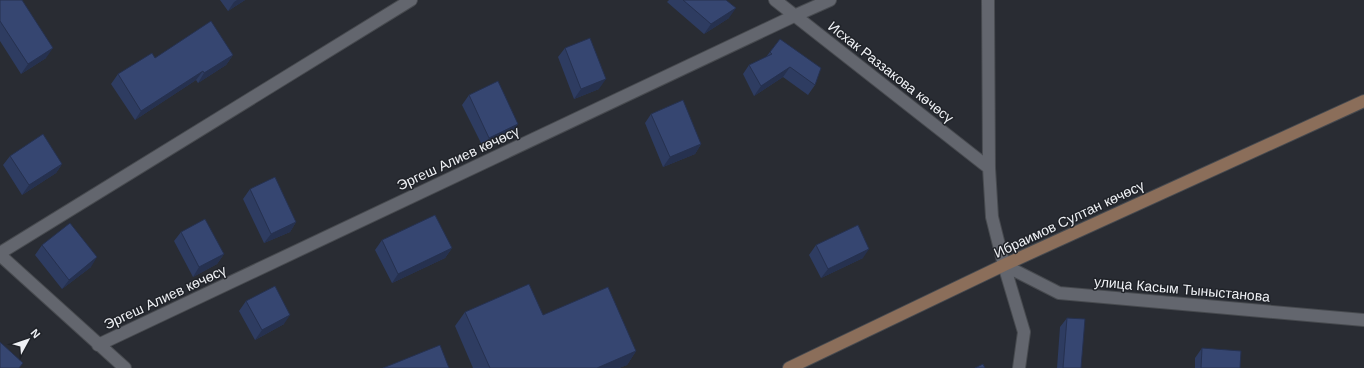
<svg xmlns="http://www.w3.org/2000/svg" width="1364" height="368" viewBox="0 0 1364 368" font-family="Arial,sans-serif">
	<rect width="100%" height="100%" fill="#292c33"/>
	<g fill="none" stroke-linecap="round" stroke-linejoin="round">
		<defs>
			<path id="minor" d="M 775,0 L 989,168
				M 988,0 L 989,168 L 992,217 L 1004,265 L 1024,332 L 1019,368
				M 0,253 L 411,0
				M 0,255 L 125,368
				M 1004,265 L 1059,293 L 1364,320
				M 98,345 L 794,16 L 830,0"/>
			<path id="secondary" d="M 789,368 L 1004,265 L 1364,101"/>
		</defs>
		<use href="#minor" stroke="#474a4f" stroke-width="14"/>
		<use href="#secondary" stroke="#474a4f" stroke-width="14"/>
		<use href="#minor" stroke="#63666e" stroke-width="12"/>
		<use href="#secondary" stroke="#8b6e5a" stroke-width="12"/>
	</g>
	<path fill="#2e3c61" d="M 0,0 L 46,58 L 21,74 L 0,41 Z
		M 220,0 L 245,0 L 228,11 Z
		M 669,0 L 726,0 L 729,18 L 704,34 L 667,2 Z
		M 780,39 L 815,85 L 808,95 L 783,77 L 754,96 L 743,74 L 749,65 L 766,57 Z
		M 565,48 L 599,89 L 574,99 L 558,57 Z
		M 233,55 L 226,65 L 198,83 L 196,80 L 135,120 L 111,84 L 118,74 L 155,58 Z
		M 469,95 L 518,124 L 511,133 L 483,147 L 462,105 Z
		M 651,114 L 701,144 L 695,154 L 663,167 L 645,123 Z
		M 10,156 L 62,164 L 56,173 L 22,195 L 3,165 Z
		M 250,189 L 296,222 L 290,232 L 264,243 L 243,199 Z
		M 181,232 L 224,254 L 217,264 L 193,277 L 174,241 Z
		M 382,240 L 452,248 L 445,258 L 392,283 L 375,250 Z
		M 42,245 L 91,267 L 62,289 L 35,255 Z
		M 816,245 L 863,258 L 821,278 L 809,255 Z
		M 246,301 L 284,324 L 255,340 L 239,311 Z
		M 465,312 L 543,315 L 636,351 L 627,365 L 619,368 L 473,368 L 455,326 Z
		M 1067,318 L 1081,368 L 1057,368 L 1060,327 Z
		M 1202,348 L 1240,368 L 1195,368 L 1195,358 Z"/>
	<path fill="#26314f" d="M 237,0 L 245,0 L 228,11 L 234,2 Z
		M 736,8 L 729,18 L 704,34 L 711,24 Z
		M 53,48 L 46,58 L 21,74 L 28,64 Z
		M 233,55 L 226,65 L 198,83 L 204,73 Z
		M 790,67 L 783,77 L 754,96 L 761,86 Z
		M 203,71 L 196,80 L 135,120 L 141,111 Z
		M 606,79 L 599,89 L 574,99 L 581,89 Z
		M 518,124 L 511,133 L 483,147 L 489,138 Z
		M 701,144 L 695,154 L 663,167 L 670,157 Z
		M 62,164 L 56,173 L 22,195 L 29,185 Z
		M 296,222 L 290,232 L 264,243 L 271,234 Z
		M 452,248 L 445,258 L 392,283 L 398,274 Z
		M 869,249 L 863,258 L 821,278 L 828,269 Z
		M 224,254 L 217,264 L 193,277 L 199,267 Z
		M 97,257 L 91,267 L 62,289 L 69,280 Z
		M 290,315 L 284,324 L 255,340 L 262,330 Z
		M 636,351 L 627,365 L 619,368 L 597,368 Z"/>
	<path fill="#364671" stroke="#26314f" d="M 0,0 L 22,0 L 53,48 L 28,64 L 0,21 Z
		M 683,0 L 726,0 L 736,8 L 711,24 Z
		M 211,21 L 233,55 L 204,73 L 203,71 L 141,111 L 118,74 L 152,53 L 155,58 Z
		M 590,38 L 606,79 L 581,89 L 565,48 Z
		M 780,39 L 821,68 L 815,85 L 790,67 L 761,86 L 749,65 L 772,54 L 770,52 Z
		M 498,81 L 518,124 L 489,138 L 469,95 Z
		M 683,100 L 701,144 L 670,157 L 651,114 Z
		M 43,134 L 62,164 L 29,185 L 10,156 Z
		M 275,177 L 296,222 L 271,234 L 250,189 Z
		M 435,215 L 452,248 L 398,274 L 382,240 Z
		M 205,219 L 224,254 L 199,267 L 181,232 Z
		M 70,223 L 97,257 L 69,280 L 42,245 Z
		M 858,225 L 869,249 L 828,269 L 816,245 Z
		M 529,284 L 543,315 L 608,287 L 636,351 L 597,368 L 490,368 L 465,312 Z
		M 275,286 L 290,315 L 262,330 L 246,301 Z
		M 1067,318 L 1085,319 L 1081,368 L 1063,368 Z
		M 0,342 L 23,363 L 19,368 L 0,368 Z
		M 440,345 L 449,368 L 383,368 Z
		M 1202,348 L 1241,351 L 1240,368 L 1201,368 Z
		M 983,364 L 985,368 L 975,368 Z"/>
	<g text-anchor="middle" stroke-width="3" stroke-linejoin="round" paint-order="stroke">
		<g font-size="14" fill="#eff1f5" stroke="#202329">
			<text transform="translate(891 72) rotate(38)" y="5">Исхак Раззакова көчөсү</text>
			<text transform="translate(458 158) rotate(-25)" y="5">Эргеш Алиев көчөсү</text>
			<text transform="translate(1069 219) rotate(-25)" y="5">Ибраимов Султан көчөсү</text>
			<text transform="translate(1182 289) rotate(5)" y="5">улица Касым Тыныстанова</text>
			<text transform="translate(165 297) rotate(-25)" y="5">Эргеш Алиев көчөсү</text>
		</g>
	</g>
	<g transform="translate(28 340) rotate(50)" stroke="#202329" stroke-width="3" paint-order="stroke">
	<path d="M0-3L7 15L0 10L-7 15Z" fill="#eff1f5"/>
	<text y="-6" font-size="11" font-weight="bold" text-anchor="middle" fill="#eff1f5">N</text>
	</g>
</svg>
